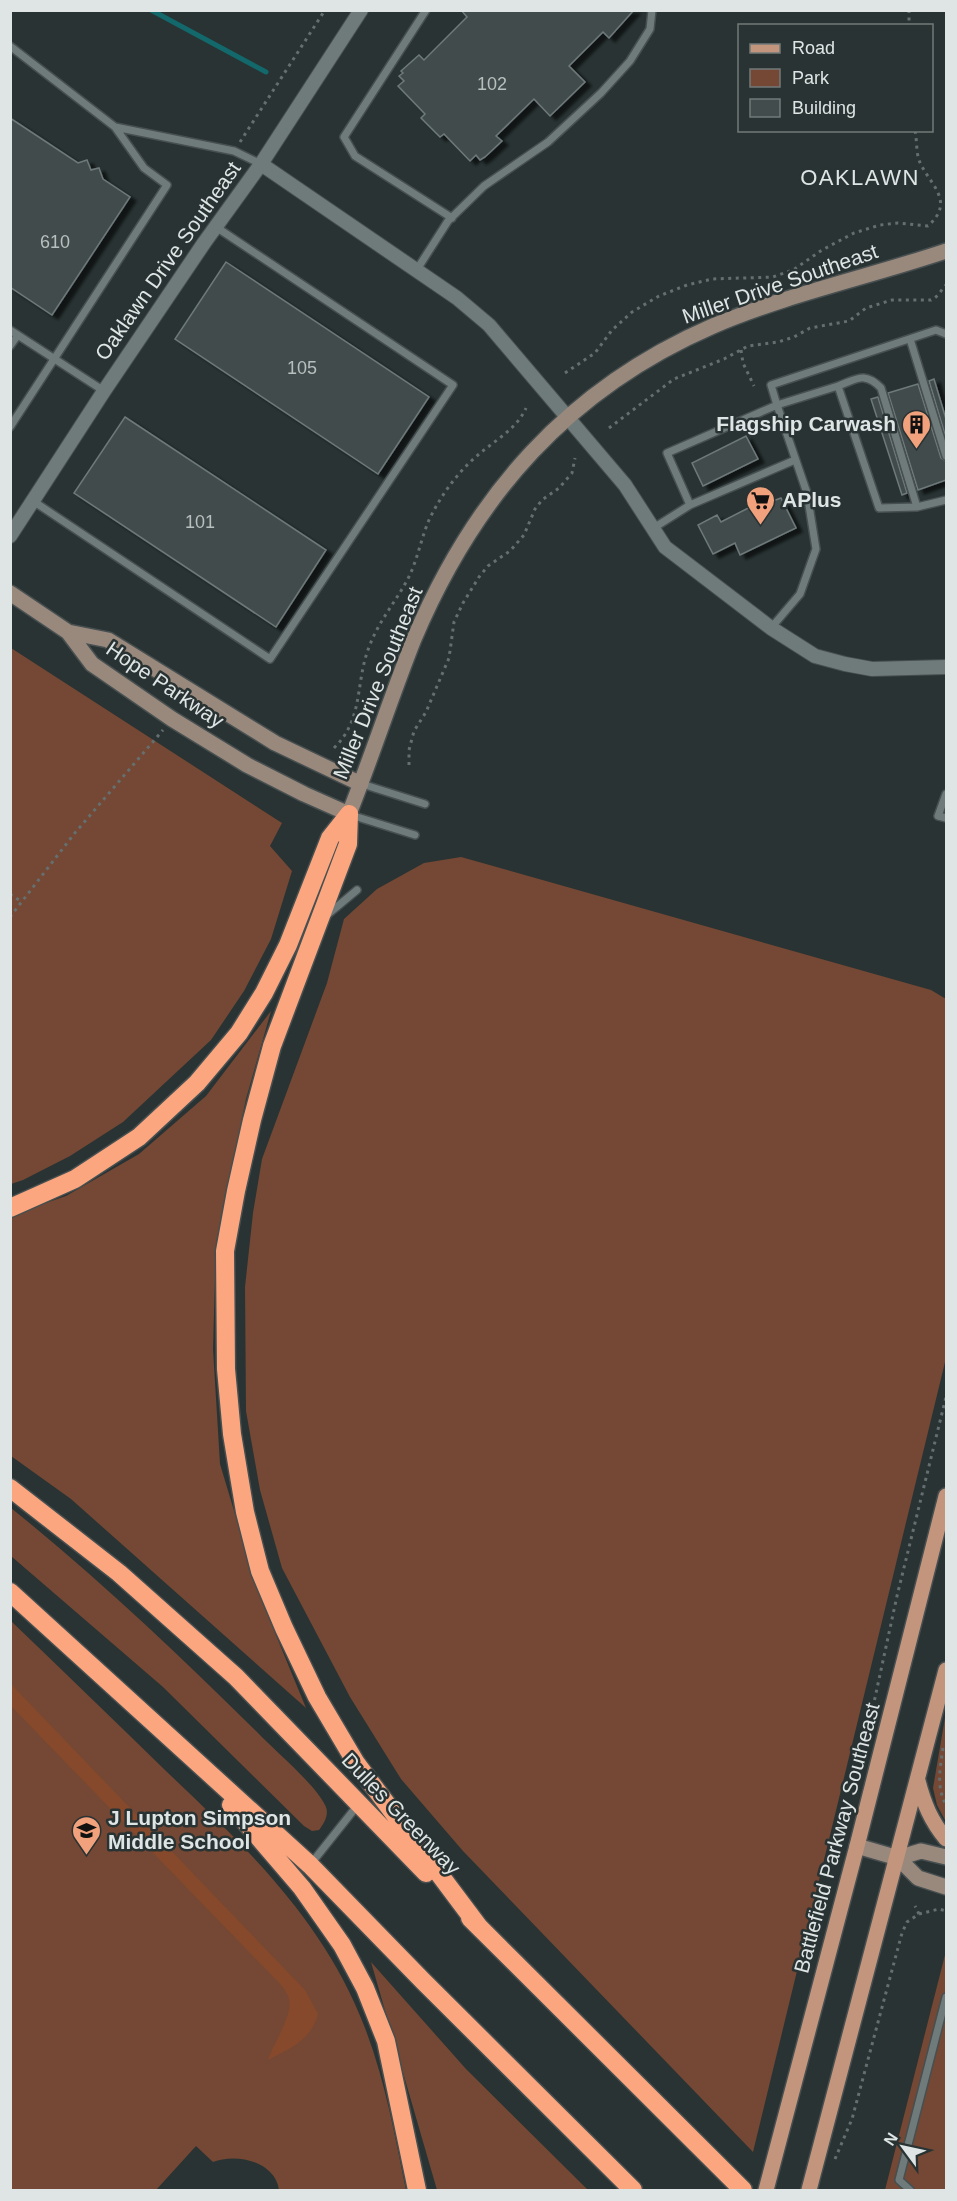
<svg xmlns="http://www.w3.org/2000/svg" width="957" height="2201" viewBox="0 0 957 2201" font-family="Arial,sans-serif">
	<defs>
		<filter id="shadow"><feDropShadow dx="6" dy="4" stdDeviation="1.5" flood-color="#0009"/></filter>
	</defs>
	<rect width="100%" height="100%" fill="#293333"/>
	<path fill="#744834" d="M 11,648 L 282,823 L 270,846 L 292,871 L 271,939 L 244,991 L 211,1040 L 123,1122 L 70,1156 L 23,1180 L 11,1184 Z
		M 461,857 L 931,990 L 946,999 L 946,1358 L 753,2152 L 463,1851 L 401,1779 L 350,1697 L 282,1568 L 260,1490 L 246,1411 L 245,1287 L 253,1213 L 262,1159 L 327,983 L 344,919 L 377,889 L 424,863 Z
		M 271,1011 L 246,1099 L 216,1244 L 213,1349 L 220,1464 L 259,1594 L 306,1708 L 71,1499 L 11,1456 L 11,1215 L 66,1196 L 139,1154 L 206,1096 Z
		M 11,1508 C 97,1577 178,1654 257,1732 C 274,1750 315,1784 325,1805 C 330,1814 324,1823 319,1830 L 312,1831 L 304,1826 L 163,1687 L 11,1556 Z
		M 11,1621 C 63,1671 115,1721 167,1772 C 247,1848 325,1922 365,2028 C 385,2080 395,2136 406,2190 L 279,2190 C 275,2161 236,2153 213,2162 L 196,2146 L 156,2190 L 11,2190 Z
		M 946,1712 L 946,1822 L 937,1805 L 933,1788 Z
		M 946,1951 L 946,2190 L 885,2190 Z
		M 371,1962 L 466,2069 L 588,2190 L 437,2190 Z"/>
	<path fill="#86492b" d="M 10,1683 L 305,1990 L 318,2014 C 312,2039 290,2049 268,2060 C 273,2044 293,2016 289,1999 C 288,1995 285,1990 282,1986 L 11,1706 Z"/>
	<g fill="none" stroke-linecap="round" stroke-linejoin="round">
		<path stroke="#12686a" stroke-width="5" d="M 151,10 L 266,72"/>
	</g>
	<path fill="#424c4c" stroke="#6e797a" stroke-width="1.5" filter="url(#shadow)" d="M 461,10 L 634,10 L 609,38 L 603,32 L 569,66 L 585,82 L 550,116 L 534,99 L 496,136 L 502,141 L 485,157 L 480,160 L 476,155 L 470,161 L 444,134 L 440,137 L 421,118 L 425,114 L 398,86 L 404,81 L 399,76 L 403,73 L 401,71 L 419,55 L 424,60 L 467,17 Z
		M 10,118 L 78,163 L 87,160 L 91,170 L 99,168 L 103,179 L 130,197 L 52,315 L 10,287 Z
		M 226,262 L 429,397 L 378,474 L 175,339 Z
		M 934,379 L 946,419 L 946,438 L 929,381 Z
		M 918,384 L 941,458 L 946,461 L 946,480 L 918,490 L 888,393 Z
		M 878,397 L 907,493 L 902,495 L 871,399 Z
		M 125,417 L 326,550 L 276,627 L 74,493 Z
		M 746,436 L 758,459 L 703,486 L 692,463 Z
		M 781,498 L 796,528 L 740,555 L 735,543 L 713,554 L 698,525 L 717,515 L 721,522 L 760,502 L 762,505 Z"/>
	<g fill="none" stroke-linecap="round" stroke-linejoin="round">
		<defs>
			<path id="lane" d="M 426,10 L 344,137 L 355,156 L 452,218
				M 10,46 L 115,127 L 234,151 L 261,164
				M 416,271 L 448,221 L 484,186 L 548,142 L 601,93 L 630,61 L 650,29 L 652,10
				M 10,330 L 104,391
				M 946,334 L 936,330 L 771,385 L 777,405 L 838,386 L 879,508 L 917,507 L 946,500
				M 910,339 L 946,456
				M 10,346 L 18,335
				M 838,386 C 857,379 865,371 881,388 L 917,507
				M 10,427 L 167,185 L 144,168 L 115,127
				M 33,501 L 270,659 L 453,385 L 216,227
				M 690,505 L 795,460
				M 652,529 L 690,505 L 667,453 L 777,405 L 807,493 L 816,549 L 800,594 L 771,628
				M 362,784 L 425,804
				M 946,794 L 938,816 L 946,818
				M 351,815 L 415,835
				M 327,915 L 357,890
				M 310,1865 L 357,1806
				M 910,2190 L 899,2180 L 946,1997"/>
			<path id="street" d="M 261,164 L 457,298 L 489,325 L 625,485 L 665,547 L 771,628 L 815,656 L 845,664 L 872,669 L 946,667
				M 10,536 L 104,391 L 204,243 L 261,164 L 361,10"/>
			<path id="secondary" d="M 10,593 L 68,632 L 92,664 L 172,719 L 247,765 L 304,794 L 349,814 C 372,756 391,697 414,639 C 475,495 568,389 713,326 C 788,294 869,277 946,251
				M 68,632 L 108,640 L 275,743 L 361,784
				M 857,1846 L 898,1858 L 918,1878 L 946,1887
				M 898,1858 L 921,1851 L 946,1857"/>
			<path id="primary" d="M 918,1781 C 924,1804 931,1821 946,1839
				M 766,2190 L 857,1846 L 946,1496
				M 809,2190 L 946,1670"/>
			<path id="highway" d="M 349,814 L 348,844 L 272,1046 L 252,1120 L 236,1191 L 225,1251 L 226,1369 L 232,1434 L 245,1512 L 260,1571 L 284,1628 L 317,1697 L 356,1763 L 479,1927
				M 10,1208 L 75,1179 L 139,1137 L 197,1083 L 239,1033 L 264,993 L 288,945 L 330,838 L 349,814
				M 10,1488 L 119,1573 L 236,1677 L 426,1873
				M 10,1592 L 310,1865 L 423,1981 L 633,2190
				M 231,1805 L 302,1888 L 342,1945 L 365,1988 L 386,2041 L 417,2190
				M 470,1918 L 743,2190"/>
		</defs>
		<use href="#lane" stroke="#474f50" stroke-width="10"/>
		<use href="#street" stroke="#474f50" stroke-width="16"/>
		<use href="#secondary" stroke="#474f50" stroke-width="18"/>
		<use href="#primary" stroke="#474f50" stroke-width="18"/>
		<use href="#highway" stroke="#474f50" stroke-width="21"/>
		<path stroke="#666f6f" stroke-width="3" stroke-dasharray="3 4.5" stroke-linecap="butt" d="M 909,10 L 909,26
			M 240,142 L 325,10
			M 741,350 L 743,363 L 754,386
			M 565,373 L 595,353 L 612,330 L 632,312 L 659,296 L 687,285 L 712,279 L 773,277 L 793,270 L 822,250 L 854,233 L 880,225 L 898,223 L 928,226 C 957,200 928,184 919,160 C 916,151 917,140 915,130
			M 609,428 L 674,379 L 724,359 L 748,346 L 778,342 L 794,337 L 810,328 L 849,321 L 866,308 L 892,300 L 931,300 C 938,297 941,290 946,285
			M 334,748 C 364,719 355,683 369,647 C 378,623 393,605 405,584 C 417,564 420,541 429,520 C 441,495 457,473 478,455 C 495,440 516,430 526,408
			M 409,765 L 409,750 L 414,731 L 426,712 L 449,658 L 454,622 L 463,603 L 479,577 L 488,566 L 510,551 L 524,535 L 535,509 L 542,500 L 559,488 L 572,473 L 575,458
			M 10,894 L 22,902
			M 10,917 L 74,834 L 163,730
			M 865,1744 L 897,1596 L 946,1397
			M 943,1748 C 940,1769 936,1786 946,1805
			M 919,1914 L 939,1909 L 946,1911
			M 835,2159 L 852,2119 L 902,1933 L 907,1922 L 919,1914 L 915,1906"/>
		<use href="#lane" stroke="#6f7b7b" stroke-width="7"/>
		<use href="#street" stroke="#6f7b7b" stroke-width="14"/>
		<use href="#secondary" stroke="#99887c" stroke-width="15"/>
		<use href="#primary" stroke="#c3957d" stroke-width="15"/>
		<use href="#highway" stroke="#fba67e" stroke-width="18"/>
	</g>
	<defs>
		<symbol id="building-pin" viewBox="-11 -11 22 30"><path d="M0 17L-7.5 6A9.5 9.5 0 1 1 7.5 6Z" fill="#f1a17c" stroke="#293333"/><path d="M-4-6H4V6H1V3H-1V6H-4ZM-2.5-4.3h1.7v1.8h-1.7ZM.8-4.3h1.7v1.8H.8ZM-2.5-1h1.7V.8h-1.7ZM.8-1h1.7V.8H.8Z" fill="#111"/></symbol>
		<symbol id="supermarket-pin" viewBox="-11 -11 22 30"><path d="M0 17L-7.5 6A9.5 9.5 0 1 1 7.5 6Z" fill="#f1a17c" stroke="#293333"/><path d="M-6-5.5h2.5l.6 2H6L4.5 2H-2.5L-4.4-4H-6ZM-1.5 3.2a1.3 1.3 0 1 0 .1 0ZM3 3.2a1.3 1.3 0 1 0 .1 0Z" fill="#111"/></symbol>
		<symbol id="school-pin" viewBox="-11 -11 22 30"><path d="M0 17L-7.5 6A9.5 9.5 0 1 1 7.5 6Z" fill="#f1a17c" stroke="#293333"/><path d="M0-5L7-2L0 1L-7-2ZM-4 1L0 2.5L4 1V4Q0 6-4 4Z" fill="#111"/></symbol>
	</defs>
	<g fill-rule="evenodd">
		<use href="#building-pin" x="900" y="408" width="33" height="45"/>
		<use href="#supermarket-pin" x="744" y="484" width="33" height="45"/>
		<use href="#school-pin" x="70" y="1814" width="33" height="45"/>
	</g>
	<g text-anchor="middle" stroke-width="5" stroke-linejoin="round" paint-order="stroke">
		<g font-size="18" fill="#b8bfbf">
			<text x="492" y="90">102</text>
			<text x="55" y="248">610</text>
			<text x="302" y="374">105</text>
			<text x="200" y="528">101</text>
		</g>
		<g font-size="21" fill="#dfe5e5" stroke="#293333">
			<text transform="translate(168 261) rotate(-55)" y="7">Oaklawn Drive Southeast</text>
			<text transform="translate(780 284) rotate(-19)" y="7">Miller Drive Southeast</text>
			<text transform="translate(378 683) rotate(-68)" y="7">Miller Drive Southeast</text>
			<text transform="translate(165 685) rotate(34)" y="7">Hope Parkway</text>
			<text transform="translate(401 1814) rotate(46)" y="7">Dulles Greenway</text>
			<text transform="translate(837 1838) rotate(-75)" y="7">Battlefield Parkway Southeast</text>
		</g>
		<g font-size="21" font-weight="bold" fill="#dfe5e5" stroke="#293333" text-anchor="start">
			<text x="896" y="431" text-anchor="end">Flagship Carwash</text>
			<text x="782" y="507">APlus</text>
			<text x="108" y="1825">J Lupton Simpson<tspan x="108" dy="24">Middle School</tspan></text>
		</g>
		<g font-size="22" letter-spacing="1.5" fill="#dfe5e5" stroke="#293333">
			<text x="860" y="185">OAKLAWN</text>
		</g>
	</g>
	<rect width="957" height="2201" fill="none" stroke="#dfe5e5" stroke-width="24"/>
	<rect x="738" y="24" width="195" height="108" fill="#293333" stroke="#727a7a" stroke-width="1.5"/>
	<rect x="750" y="44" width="30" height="9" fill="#c3957d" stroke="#727a7a" stroke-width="1.5"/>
	<text x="792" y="54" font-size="18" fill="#dfe5e5">Road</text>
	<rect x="750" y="69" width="30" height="18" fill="#744834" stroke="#727a7a" stroke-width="1.5"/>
	<text x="792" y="84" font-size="18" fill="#dfe5e5">Park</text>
	<rect x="750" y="99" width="30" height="18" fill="#424c4c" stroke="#727a7a" stroke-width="1.5"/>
	<text x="792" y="114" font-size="18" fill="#dfe5e5">Building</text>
	<g transform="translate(903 2147) rotate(303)" stroke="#293333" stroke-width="4.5" paint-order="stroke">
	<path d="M0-4.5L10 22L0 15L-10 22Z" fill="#dfe5e5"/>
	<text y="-9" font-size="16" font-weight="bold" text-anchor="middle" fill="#dfe5e5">N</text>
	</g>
</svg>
